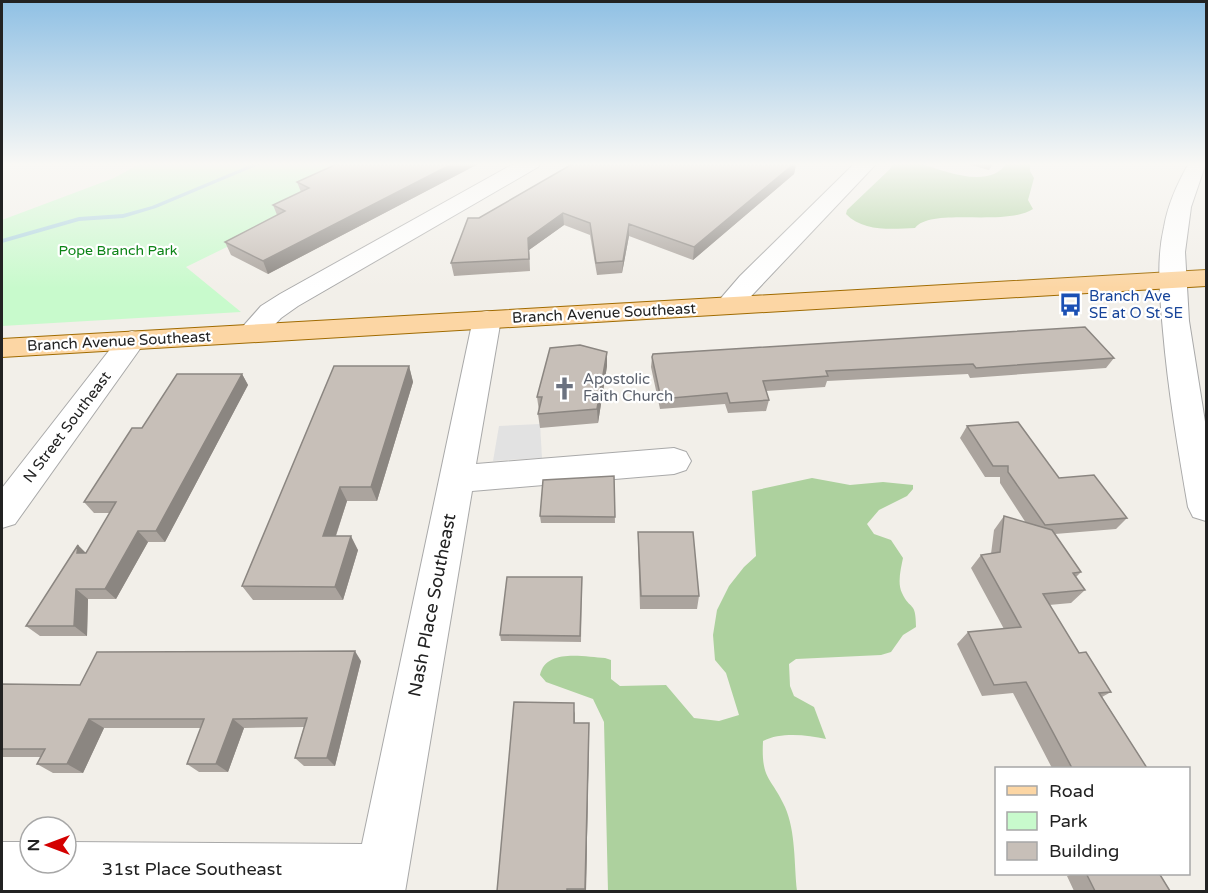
<svg xmlns="http://www.w3.org/2000/svg" width="1208" height="893" viewBox="0 0 1208 893" font-family="'Varela Round',sans-serif">
	<rect width="100%" height="100%" fill="#f2efe9"/>
	<path fill="#add19e" d="M 893,163 C 902,163 913,162 921,164 C 945,171 989,190 1007,163 L 1030,163 L 1030,171 L 1034,178 L 1028,200 L 1033,209 C 1006,227 931,207 915,228 C 892,229 863,232 846,214 L 847,210 L 890,169 Z
		M 812,478 L 850,485 L 883,482 L 913,485 L 913,489 L 907,496 L 879,510 L 867,524 L 874,534 L 891,540 L 903,558 C 901,568 897,583 902,593 C 910,611 916,600 916,627 L 903,635 L 891,652 L 881,655 L 796,659 L 789,664 L 790,686 L 794,696 L 814,707 L 826,739 C 807,735 781,732 763,741 C 761,781 771,776 785,807 C 796,832 794,865 797,891 L 608,891 L 604,722 L 593,699 L 546,682 L 540,675 C 546,648 584,657 605,658 L 611,660 L 611,679 L 620,686 L 666,685 L 694,718 L 719,721 L 739,715 L 726,673 L 715,660 L 713,635 L 717,610 L 729,586 L 744,567 L 756,556 L 752,491 Z"/>
	<path fill="#c8facc" d="M 141,163 L 398,163 L 186,267 L 241,312 L 2,326 L 2,220 L 114,178 Z"/>
	<path fill="#e2e2e2" d="M 540,424 L 542,458 L 493,461 L 499,426 Z"/>
	<g fill="none" stroke-linecap="round" stroke-linejoin="round">
		<path fill="#aad3df" fill-rule="evenodd" d="M 255,163 L 263,163 L 156,208 L 123,218 L 79,221 L 2,243 L 2,239 L 79,217 L 123,214 L 152,206 Z"/>
		<defs>
			<path id="minor" d="M 515,163 L 541,163 L 538,167 L 298,306 L 281,318 L 261,339 L 251,342 L 241,339 L 237,333 L 261,306 L 280,294 Z
				M 855,163 L 877,163 L 737,311 L 728,313 L 719,311 L 715,305 L 740,276 Z
				M 1189,163 L 1206,163 L 1191,207 L 1185,252 L 1189,321 L 1206,428 L 1206,521 L 1193,517 L 1188,507 C 1178,449 1168,390 1163,331 C 1160,297 1156,261 1164,227 C 1168,204 1177,184 1189,163 Z
				M 487,311 L 497,313 L 501,319 L 476,464 L 674,448 L 686,452 L 691,461 L 686,470 L 674,474 L 472,491 L 405,892 L 2,892 L 2,842 L 30,842 L 30,863 L 66,863 L 66,842 L 362,844 L 473,319 L 477,313 Z
				M 132,331 L 142,334 L 146,340 L 142,346 L 15,524 L 2,528 L 2,488 L 122,334 Z"/>
			<path id="major" d="M 1206,270 L 1206,286 L 2,357 L 2,339 Z"/>
		</defs>
		<use href="#minor" stroke="#a9a9a9" stroke-width="2"/>
		<use href="#major" stroke="#a06b00" stroke-width="2"/>
		<use href="#minor" fill="#fff" fill-rule="evenodd"/>
		<use href="#major" fill="#fcd6a4" fill-rule="evenodd"/>
	</g>
	<path fill="#aba49e" d="M 339,163 L 480,163 L 268,274 L 231,255 L 225,242 L 277,215 L 273,205 L 301,192 L 297,182 Z
		M 574,163 L 797,163 L 796,165 L 794,174 L 693,260 L 629,236 L 622,273 L 597,275 L 590,235 L 564,225 L 529,250 L 530,271 L 454,276 L 451,263 L 479,218 Z
		M 963,163 L 994,163 L 989,170 Z
		M 607,352 L 607,366 L 598,423 L 540,428 L 538,414 L 539,411 L 537,397 Z
		M 652,357 L 1114,358 L 1106,368 L 970,378 L 968,374 L 827,381 L 825,387 L 766,391 L 769,400 L 766,411 L 728,413 L 725,404 L 660,409 L 651,367 Z
		M 409,366 L 413,382 L 377,501 L 347,501 L 336,536 L 358,550 L 343,600 L 253,600 L 242,586 Z
		M 242,374 L 248,385 L 165,542 L 148,542 L 116,599 L 88,599 L 87,636 L 40,636 L 26,626 L 86,553 L 110,513 L 94,513 L 84,502 Z
		M 967,426 L 1127,518 L 1116,529 L 1055,534 L 1081,572 L 1076,577 L 1085,590 L 1071,603 L 1049,605 L 1079,653 L 1111,692 L 1102,697 L 1147,768 L 1052,768 L 1013,693 L 982,696 L 957,644 L 968,632 L 1004,629 L 971,568 L 981,555 L 991,554 L 994,530 L 1004,516 L 1026,523 L 1000,483 L 1000,477 L 985,477 L 960,438 Z
		M 614,476 L 615,523 L 541,523 L 540,516 Z
		M 638,532 L 699,596 L 697,609 L 640,609 L 638,545 Z
		M 582,577 L 581,642 L 501,641 L 500,635 Z
		M 361,661 L 335,766 L 304,766 L 295,758 L 304,727 L 244,728 L 228,772 L 199,772 L 187,764 L 201,728 L 104,728 L 83,773 L 53,773 L 37,764 L 41,757 L 2,757 L 2,684 L 80,685 Z
		M 575,711 L 575,723 L 589,731 L 586,891 L 497,891 Z
		M 1069,873 L 1159,873 L 1170,891 L 1074,891 L 1067,876 L 1070,875 Z"/>
	<path fill="#8b8681" d="M 454,163 L 480,163 L 268,274 L 263,261 Z
		M 789,163 L 797,163 L 796,165 L 794,174 L 693,260 L 694,247 Z
		M 563,213 L 564,225 L 529,250 L 530,271 L 528,238 Z
		M 629,224 L 629,236 L 622,273 L 623,261 Z
		M 607,352 L 607,366 L 598,423 L 597,409 Z
		M 409,366 L 413,382 L 377,501 L 371,487 Z
		M 242,374 L 248,385 L 165,542 L 156,531 Z
		M 340,487 L 347,501 L 331,550 L 323,536 Z
		M 138,531 L 148,542 L 116,599 L 105,589 Z
		M 351,536 L 358,550 L 343,600 L 335,587 Z
		M 78,545 L 89,556 L 77,553 Z
		M 76,589 L 88,599 L 87,636 L 74,626 Z
		M 355,651 L 361,661 L 335,766 L 327,758 Z
		M 89,719 L 104,728 L 83,773 L 67,764 Z
		M 233,719 L 244,728 L 228,772 L 216,764 Z
		M 589,723 L 589,731 L 586,891 L 585,889 Z"/>
	<path fill="#c7bfb8" stroke="#8b8681" stroke-width="1.5" d="M 339,163 L 454,163 L 263,261 L 225,242 L 285,211 L 273,205 L 309,188 L 297,182 Z
		M 574,163 L 795,163 L 694,247 L 629,224 L 623,261 L 596,263 L 590,223 L 563,213 L 528,238 L 529,259 L 451,263 L 468,218 L 479,218 Z
		M 1085,327 L 1114,358 L 976,368 L 973,364 L 826,371 L 828,376 L 763,381 L 769,400 L 730,403 L 727,393 L 661,399 L 652,357 L 653,354 Z
		M 580,345 L 607,352 L 597,409 L 538,414 L 542,397 L 537,397 L 550,348 Z
		M 334,366 L 409,366 L 371,487 L 340,487 L 323,536 L 351,536 L 335,587 L 242,586 Z
		M 177,374 L 242,374 L 156,531 L 138,531 L 105,589 L 76,589 L 74,626 L 26,626 L 78,545 L 77,553 L 86,553 L 116,502 L 84,502 L 132,428 L 142,428 Z
		M 1018,422 L 1059,478 L 1094,475 L 1127,518 L 1045,525 L 1008,472 L 1008,466 L 993,466 L 967,426 Z
		M 614,476 L 615,517 L 540,516 L 543,480 Z
		M 1004,516 L 1052,530 L 1081,572 L 1073,573 L 1085,590 L 1043,594 L 1079,653 L 1086,652 L 1111,692 L 1099,693 L 1147,768 L 1072,768 L 1026,682 L 994,685 L 968,632 L 1021,627 L 981,555 L 1000,552 Z
		M 638,532 L 693,532 L 699,596 L 641,596 Z
		M 507,577 L 582,577 L 580,636 L 500,635 Z
		M 355,651 L 327,758 L 295,758 L 307,718 L 233,719 L 216,764 L 187,764 L 204,719 L 89,719 L 67,764 L 37,764 L 45,749 L 2,749 L 2,684 L 80,685 L 97,652 Z
		M 514,702 L 574,703 L 574,723 L 589,723 L 585,889 L 567,889 L 567,891 L 497,891 Z
		M 1086,873 L 1159,873 L 1170,891 L 1095,891 Z"/>
	<linearGradient id="sky" x2="0" y2="1"><stop stop-color="#8fc0e4"/><stop offset="0.57" stop-color="#f9f8f5"/><stop offset="1" stop-color="#f9f8f5" stop-opacity="0"/></linearGradient>
	<rect width="1208" height="288" fill="url(#sky)"/>
	<defs>
		<symbol id="bus-bare" viewBox="-9 -9 18 18"><path d="M-5-6H5V4H4V6H2V4H-2V6H-4V4H-5ZM-3.5-4V0h7V-4ZM-3.5 1.2v1.5H-2V1.2ZM2 1.2v1.5H3.5V1.2Z" fill="#1a4fb4" stroke="#fff" stroke-width="2.5" paint-order="stroke"/></symbol>
		<symbol id="church-bare" viewBox="-9 -9 18 18"><path d="M-1.2-6h2.4v3.5h3.3v2.4h-3.3V6h-2.4V-.1h-3.3v-2.4h3.3Z" fill="#6b7280" stroke="#fff" stroke-width="2.5" paint-order="stroke"/></symbol>
	</defs>
	<g fill-rule="evenodd">
		<use href="#bus-bare" x="1054" y="288" width="33" height="33"/>
		<use href="#church-bare" x="548" y="372" width="33" height="33"/>
	</g>
	<g text-anchor="middle" stroke-width="4.5" stroke-linejoin="round" paint-order="stroke">
		<g font-size="14" fill="#0c8416" stroke="#fff">
			<text x="118" y="255">Pope Branch Park</text>
		</g>
		<g font-size="15" fill="#164399" stroke="#fff" text-anchor="start">
			<text x="1089" y="301">Branch Ave<tspan x="1089" dy="17">SE at O St SE</tspan></text>
		</g>
		<g font-size="15" fill="#222" stroke="#fff">
			<text transform="translate(604 313) rotate(-3)" y="5">Branch Avenue Southeast</text>
			<text transform="translate(119 341) rotate(-3)" y="5">Branch Avenue Southeast</text>
			<text transform="translate(67 427) rotate(-53)" y="5">N Street Southeast</text>
		</g>
		<g font-size="15" fill="#5b616d" stroke="#fff" text-anchor="start">
			<text x="583" y="384">Apostolic<tspan x="583" dy="17">Faith Church</tspan></text>
		</g>
		<g font-size="18" fill="#222" stroke="#fff">
			<text transform="translate(432 605) rotate(-79)" y="6">Nash Place Southeast</text>
			<text x="192" y="875">31st Place Southeast</text>
		</g>
	</g>
	<rect width="1208" height="893" fill="none" stroke="#222222" stroke-width="6"/>
	<rect x="995" y="767" width="195" height="108" fill="#ffffff" stroke="#a7a7a7" stroke-width="1.5"/>
	<rect x="1007" y="786" width="30" height="9" fill="#fcd6a4" stroke="#a7a7a7" stroke-width="1.5"/>
	<text x="1049" y="797" font-size="18" fill="#222222">Road</text>
	<rect x="1007" y="812" width="30" height="18" fill="#c8facc" stroke="#a7a7a7" stroke-width="1.5"/>
	<text x="1049" y="827" font-size="18" fill="#222222">Park</text>
	<rect x="1007" y="842" width="30" height="18" fill="#c7bfb8" stroke="#a7a7a7" stroke-width="1.5"/>
	<text x="1049" y="857" font-size="18" fill="#222222">Building</text>
	<g transform="translate(48 845) rotate(270)"><circle r="28" fill="#ffffff" stroke="#a7a7a7" stroke-width="1.5"/>
	<path d="M0-4.5L10 22L0 15L-10 22Z" fill="#d40000"/>
	<text y="-9" font-size="16" font-weight="bold" text-anchor="middle" fill="#222222">N</text>
	</g>
</svg>
